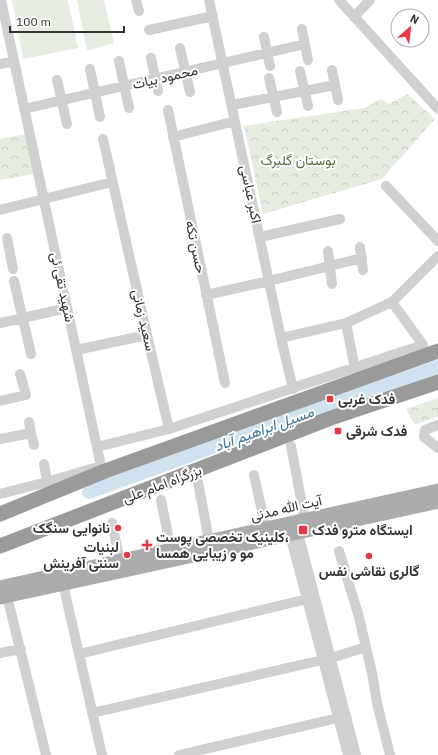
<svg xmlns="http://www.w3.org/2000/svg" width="438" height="755" viewBox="0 0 438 755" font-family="'IBM Plex Sans',Vazirmatn,sans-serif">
	<defs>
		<pattern id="forest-crowns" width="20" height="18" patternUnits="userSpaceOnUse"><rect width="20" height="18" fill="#e6ecdf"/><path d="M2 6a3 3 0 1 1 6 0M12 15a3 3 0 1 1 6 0" fill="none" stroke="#c6cbc0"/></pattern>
	</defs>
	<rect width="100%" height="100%" fill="#fff"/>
	<path fill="url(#forest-crowns)" d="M 407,94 L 435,119 L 382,179 L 263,214 L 244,126 L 364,108 L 381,99 L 389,104 Z
		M 26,134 L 34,174 L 0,180 L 0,139 Z
		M 438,398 L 438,416 L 415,425 L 406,409 Z"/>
	<path fill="#e6ecdf" d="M 12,0 L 68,0 L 78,48 L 23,59 Z
		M 77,0 L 104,0 L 114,43 L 87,51 Z"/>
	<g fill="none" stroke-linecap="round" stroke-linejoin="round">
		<path stroke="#cfe2ee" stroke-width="14" d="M 89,492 L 333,403 L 438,367"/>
		<path stroke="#d0d0d0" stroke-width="10" d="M 136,0 L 139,11
			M 209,0 L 281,338 L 293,389
			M 339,0 L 438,109
			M 354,17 L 370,0
			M 302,29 L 308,60
			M 149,30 L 213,16
			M 264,37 L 270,66
			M 180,48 L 190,92
			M 151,58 L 158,91
			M 119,61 L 129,108
			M 0,64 L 14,61
			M 90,69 L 100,117
			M 332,70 L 338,100
			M 300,71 L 308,106
			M 269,78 L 277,112
			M 57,80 L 67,124
			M 232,105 L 335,85
			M 24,109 L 305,44
			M 168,110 L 225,383
			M 173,137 L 235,121
			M 386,186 L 438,241
			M 0,210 L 112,182
			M 260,237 L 340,219
			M 7,238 L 13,269
			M 360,247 L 363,270
			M 328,251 L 332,284
			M 14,281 L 31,354
			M 206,295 L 269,281 L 362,258
			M 0,323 L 67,308
			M 346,323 L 355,369
			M 281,338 L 346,323 L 392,302 L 438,256
			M 76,350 L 147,335
			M 0,401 L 26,395 L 20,374
			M 438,425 L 425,430 L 424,437 L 438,448
			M 169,429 L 423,345 L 392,302
			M 31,433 L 34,445
			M 0,439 L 31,433 L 29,422
			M 291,446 L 305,520
			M 97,447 L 169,429 L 147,335 L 103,139
			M 44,464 L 47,482
			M 254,475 L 266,529
			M 198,482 L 209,541
			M 0,494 L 47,482 L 101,466 L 1,0
			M 161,500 L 171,550
			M 112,523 L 120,561
			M 298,533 L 356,755
			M 290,535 L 348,755
			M 339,551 L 359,617 L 372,673 L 377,703 L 390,755
			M 63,584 L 102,755
			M 7,596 L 46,755
			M 0,653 L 21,649
			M 79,654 L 307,599
			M 92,713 L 331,658 L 366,647
			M 179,755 L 338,718"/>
		<path stroke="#ababab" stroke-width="13" d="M 0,587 L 438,490
			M 0,598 L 212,552 L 438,502"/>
		<path stroke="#9a9a9a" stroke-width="15" d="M 0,514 L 105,471 L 438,351
			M 0,546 L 331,418 L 438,382"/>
	</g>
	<g fill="#e63946" stroke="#fff" stroke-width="1.5">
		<rect x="326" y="395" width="8" height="8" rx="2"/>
		<rect x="334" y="427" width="8" height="8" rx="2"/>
		<circle cx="118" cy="528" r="4"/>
		<rect x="298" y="525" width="10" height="10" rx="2"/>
		<path d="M145 539h4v4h4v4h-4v4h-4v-4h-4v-4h4z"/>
		<circle cx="127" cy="555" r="4"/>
		<circle cx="369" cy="556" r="4"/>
	</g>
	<g text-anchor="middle" stroke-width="4" stroke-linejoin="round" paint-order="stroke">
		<g font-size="14" fill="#333" stroke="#fff">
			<text transform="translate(165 77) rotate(-13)" y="5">محمود بیات</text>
			<text transform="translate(251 194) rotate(78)" y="5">اکبر عباسی</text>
			<text transform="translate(196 247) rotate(78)" y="5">حسن تکه</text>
			<text transform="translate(63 287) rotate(78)" y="5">شهید تقی ئی</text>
			<text transform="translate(144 320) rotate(77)" y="5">سعید زمانی</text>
			<text transform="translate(162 484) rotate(-21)" y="5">بزرگراه امام علی</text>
			<text transform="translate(286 508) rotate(-13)" y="5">آیت الله مدنی</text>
		</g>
		<g font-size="14" fill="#56703f" stroke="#fff">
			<text x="298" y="165">بوستان گلبرگ</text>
		</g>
		<g font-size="14" font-weight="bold" fill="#333" stroke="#fff" text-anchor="start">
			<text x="338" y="404">فدک غربی</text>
			<text x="346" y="436">فدک شرقی</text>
			<text x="110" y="533" text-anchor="end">نانوایی سنگک</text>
			<text x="312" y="535">ایستگاه مترو فدک</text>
			<text x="156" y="542">کلینیک تخصصی پوست،<tspan x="156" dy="16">مو و زیبایی همسا</tspan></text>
			<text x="119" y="552" text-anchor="end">لبنیات<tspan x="119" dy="16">سنتی آفرینش</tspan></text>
			<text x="369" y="576" text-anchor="middle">گالری نقاشی نفس</text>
		</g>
		<g font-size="15" font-style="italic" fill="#3f7597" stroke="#fff">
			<text transform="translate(264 429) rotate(-20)" y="5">مسیل ابراهیم آباد</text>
		</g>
	</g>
	<g transform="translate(410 28) rotate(28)"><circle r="19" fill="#ffffff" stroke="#adadad"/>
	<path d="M0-3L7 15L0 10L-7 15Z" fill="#e63946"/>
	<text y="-6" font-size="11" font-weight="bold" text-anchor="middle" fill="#333333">N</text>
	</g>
	<path d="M10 26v6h114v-6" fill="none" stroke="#333333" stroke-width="2"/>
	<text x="16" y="26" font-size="12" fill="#333333" stroke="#ffffff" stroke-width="3" paint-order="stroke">100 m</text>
</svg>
